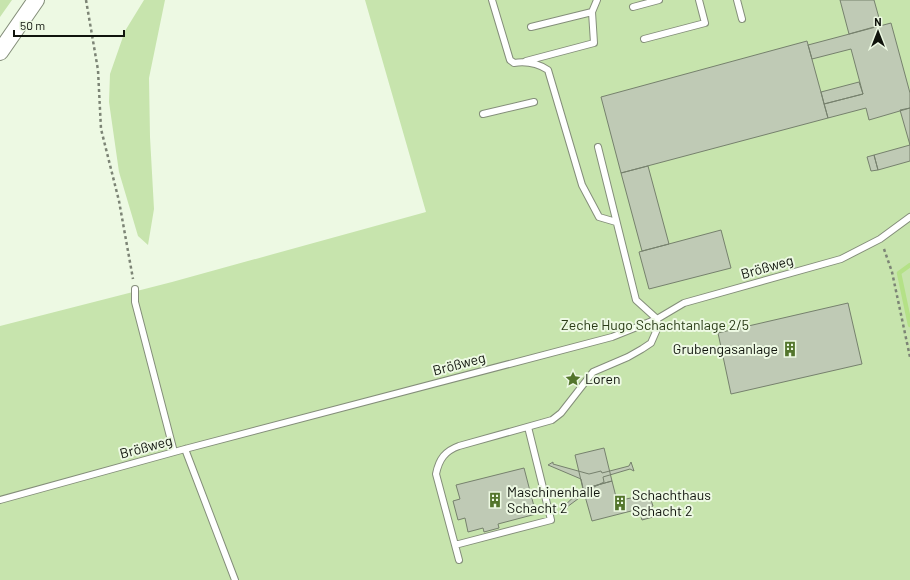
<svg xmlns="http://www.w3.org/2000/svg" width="910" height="580" viewBox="0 0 910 580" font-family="Barlow,sans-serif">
	<rect width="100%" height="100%" fill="#edf9e3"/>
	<path fill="#c7e4ad" d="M 0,0 L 12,0 L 0,17 Z
		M 144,0 L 165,0 L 149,78 L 150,137 L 154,209 L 148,245 L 138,236 L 119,172 L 109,102 L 110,74 L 125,31 Z
		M 365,0 L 910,0 L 910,580 L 0,580 L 0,326 L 172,282 L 426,212 Z"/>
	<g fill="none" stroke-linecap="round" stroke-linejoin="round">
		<path stroke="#b4e187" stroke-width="4.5" d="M 910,265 L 899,273 L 910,325"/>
	</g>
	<path fill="#bfcab5" stroke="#76816d" d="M 840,0 L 874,0 L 881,25 L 849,34 Z
		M 891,23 L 910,93 L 910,108 L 869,120 L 866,108 L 828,118 L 824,104 L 863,94 L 851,49 L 812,59 L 808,45 Z
		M 807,41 L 828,118 L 621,173 L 601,97 Z
		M 859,82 L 863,94 L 824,104 L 821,92 Z
		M 910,108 L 910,145 L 900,110 Z
		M 910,145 L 910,161 L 878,170 L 874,155 Z
		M 874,155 L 878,170 L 871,171 L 867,157 Z
		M 648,166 L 669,244 L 642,251 L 621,173 Z
		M 721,230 L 731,268 L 649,289 L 639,252 Z
		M 848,303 L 862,364 L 731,394 L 718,333 Z
		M 604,448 L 612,481 L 583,489 L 575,455 Z
		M 553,462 L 553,464 L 589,474 L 601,471 L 602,473 L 629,466 L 631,462 L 634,471 L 630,469 L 603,477 L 604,482 L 594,487 L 567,507 L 567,509 L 560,510 L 583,488 L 581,479 L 548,465 Z
		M 524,468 L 536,514 L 498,524 L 499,528 L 484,532 L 483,528 L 468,532 L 465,518 L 458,520 L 453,501 L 460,499 L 456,485 Z
		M 612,481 L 617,501 L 649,494 L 653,506 L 650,507 L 653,517 L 642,520 L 639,509 L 592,521 L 583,489 Z"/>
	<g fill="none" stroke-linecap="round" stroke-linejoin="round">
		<defs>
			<path id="lane" d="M 492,0 L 510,60 L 514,63 C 527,61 537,63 548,70 L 582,185 L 599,217 L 616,222
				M 737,0 L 742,19
				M 633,7 L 659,0
				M 531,27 L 592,12 L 597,0
				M 644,39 L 705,23 L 699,0
				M 526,61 L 594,43 L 592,12
				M 483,114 L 534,102
				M 135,289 L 135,302 L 174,452
				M 185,449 L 235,580
				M 0,500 L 185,449 L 612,337 L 657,319 L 684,303 L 841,259 L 880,239 L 910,217
				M 455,545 L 551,520 L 528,427
				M 459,560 L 436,474 C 439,459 445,451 459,446 L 552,420 L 561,413 L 593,372 L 628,357 L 642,349 L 651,343 L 658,327 L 657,319 L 636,300 L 598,147"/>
			<path id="secondary" d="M 0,52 L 36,0"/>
		</defs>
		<use href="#lane" stroke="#848e7a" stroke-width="8"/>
		<use href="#secondary" stroke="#848e7a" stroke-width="18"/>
		<path stroke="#7c8475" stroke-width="2.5" stroke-dasharray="3 3" stroke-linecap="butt" d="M 86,0 L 98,70 L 101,129 L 119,201 L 133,279
			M 884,249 L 892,272 L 910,357"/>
		<use href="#lane" stroke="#fff" stroke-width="6"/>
		<use href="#secondary" stroke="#fff" stroke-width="16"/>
	</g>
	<defs>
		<symbol id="building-bare" viewBox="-9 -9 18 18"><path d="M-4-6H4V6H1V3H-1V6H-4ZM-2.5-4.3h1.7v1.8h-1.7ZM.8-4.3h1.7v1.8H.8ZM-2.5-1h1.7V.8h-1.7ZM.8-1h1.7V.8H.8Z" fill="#53752c" stroke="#edf9e3" stroke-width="2.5" paint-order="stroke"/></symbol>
		<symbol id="sight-bare" viewBox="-9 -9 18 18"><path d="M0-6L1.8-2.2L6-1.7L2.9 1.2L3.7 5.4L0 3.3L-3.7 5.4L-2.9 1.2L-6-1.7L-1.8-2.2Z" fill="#53752c" stroke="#edf9e3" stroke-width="2.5" paint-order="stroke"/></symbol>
	</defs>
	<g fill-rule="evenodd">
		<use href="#building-bare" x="779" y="338" width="22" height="22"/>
		<use href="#sight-bare" x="562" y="368" width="22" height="22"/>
		<use href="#building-bare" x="484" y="489" width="22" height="22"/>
		<use href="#building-bare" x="609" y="492" width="22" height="22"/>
	</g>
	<g text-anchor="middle" stroke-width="4" stroke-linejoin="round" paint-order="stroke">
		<g font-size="14" fill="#10140d" stroke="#edf9e3">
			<text transform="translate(767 267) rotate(-16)" y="5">Brößweg</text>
			<text transform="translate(459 364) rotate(-15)" y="5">Brößweg</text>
			<text transform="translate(146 447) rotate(-15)" y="5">Brößweg</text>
		</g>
		<g font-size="14" fill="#293b16" stroke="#edf9e3">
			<text x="655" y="330">Zeche Hugo Schachtanlage 2/5</text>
		</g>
		<g font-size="14" fill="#10140d" stroke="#edf9e3" text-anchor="start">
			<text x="778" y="354" text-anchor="end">Grubengasanlage</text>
			<text x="585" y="384">Loren</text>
			<text x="507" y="497">Maschinenhalle<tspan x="507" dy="16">Schacht 2</tspan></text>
			<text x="632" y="500">Schachthaus<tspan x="632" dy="16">Schacht 2</tspan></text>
		</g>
	</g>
	<g transform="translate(878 32)" stroke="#edf9e3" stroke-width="3" paint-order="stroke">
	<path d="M0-3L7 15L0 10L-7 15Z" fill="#10140d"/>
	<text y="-6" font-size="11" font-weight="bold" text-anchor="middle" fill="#10140d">N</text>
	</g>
	<path d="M14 30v6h110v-6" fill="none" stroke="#10140d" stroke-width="2"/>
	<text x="20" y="30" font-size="12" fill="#10140d" stroke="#edf9e3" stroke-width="3" paint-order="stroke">50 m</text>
</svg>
